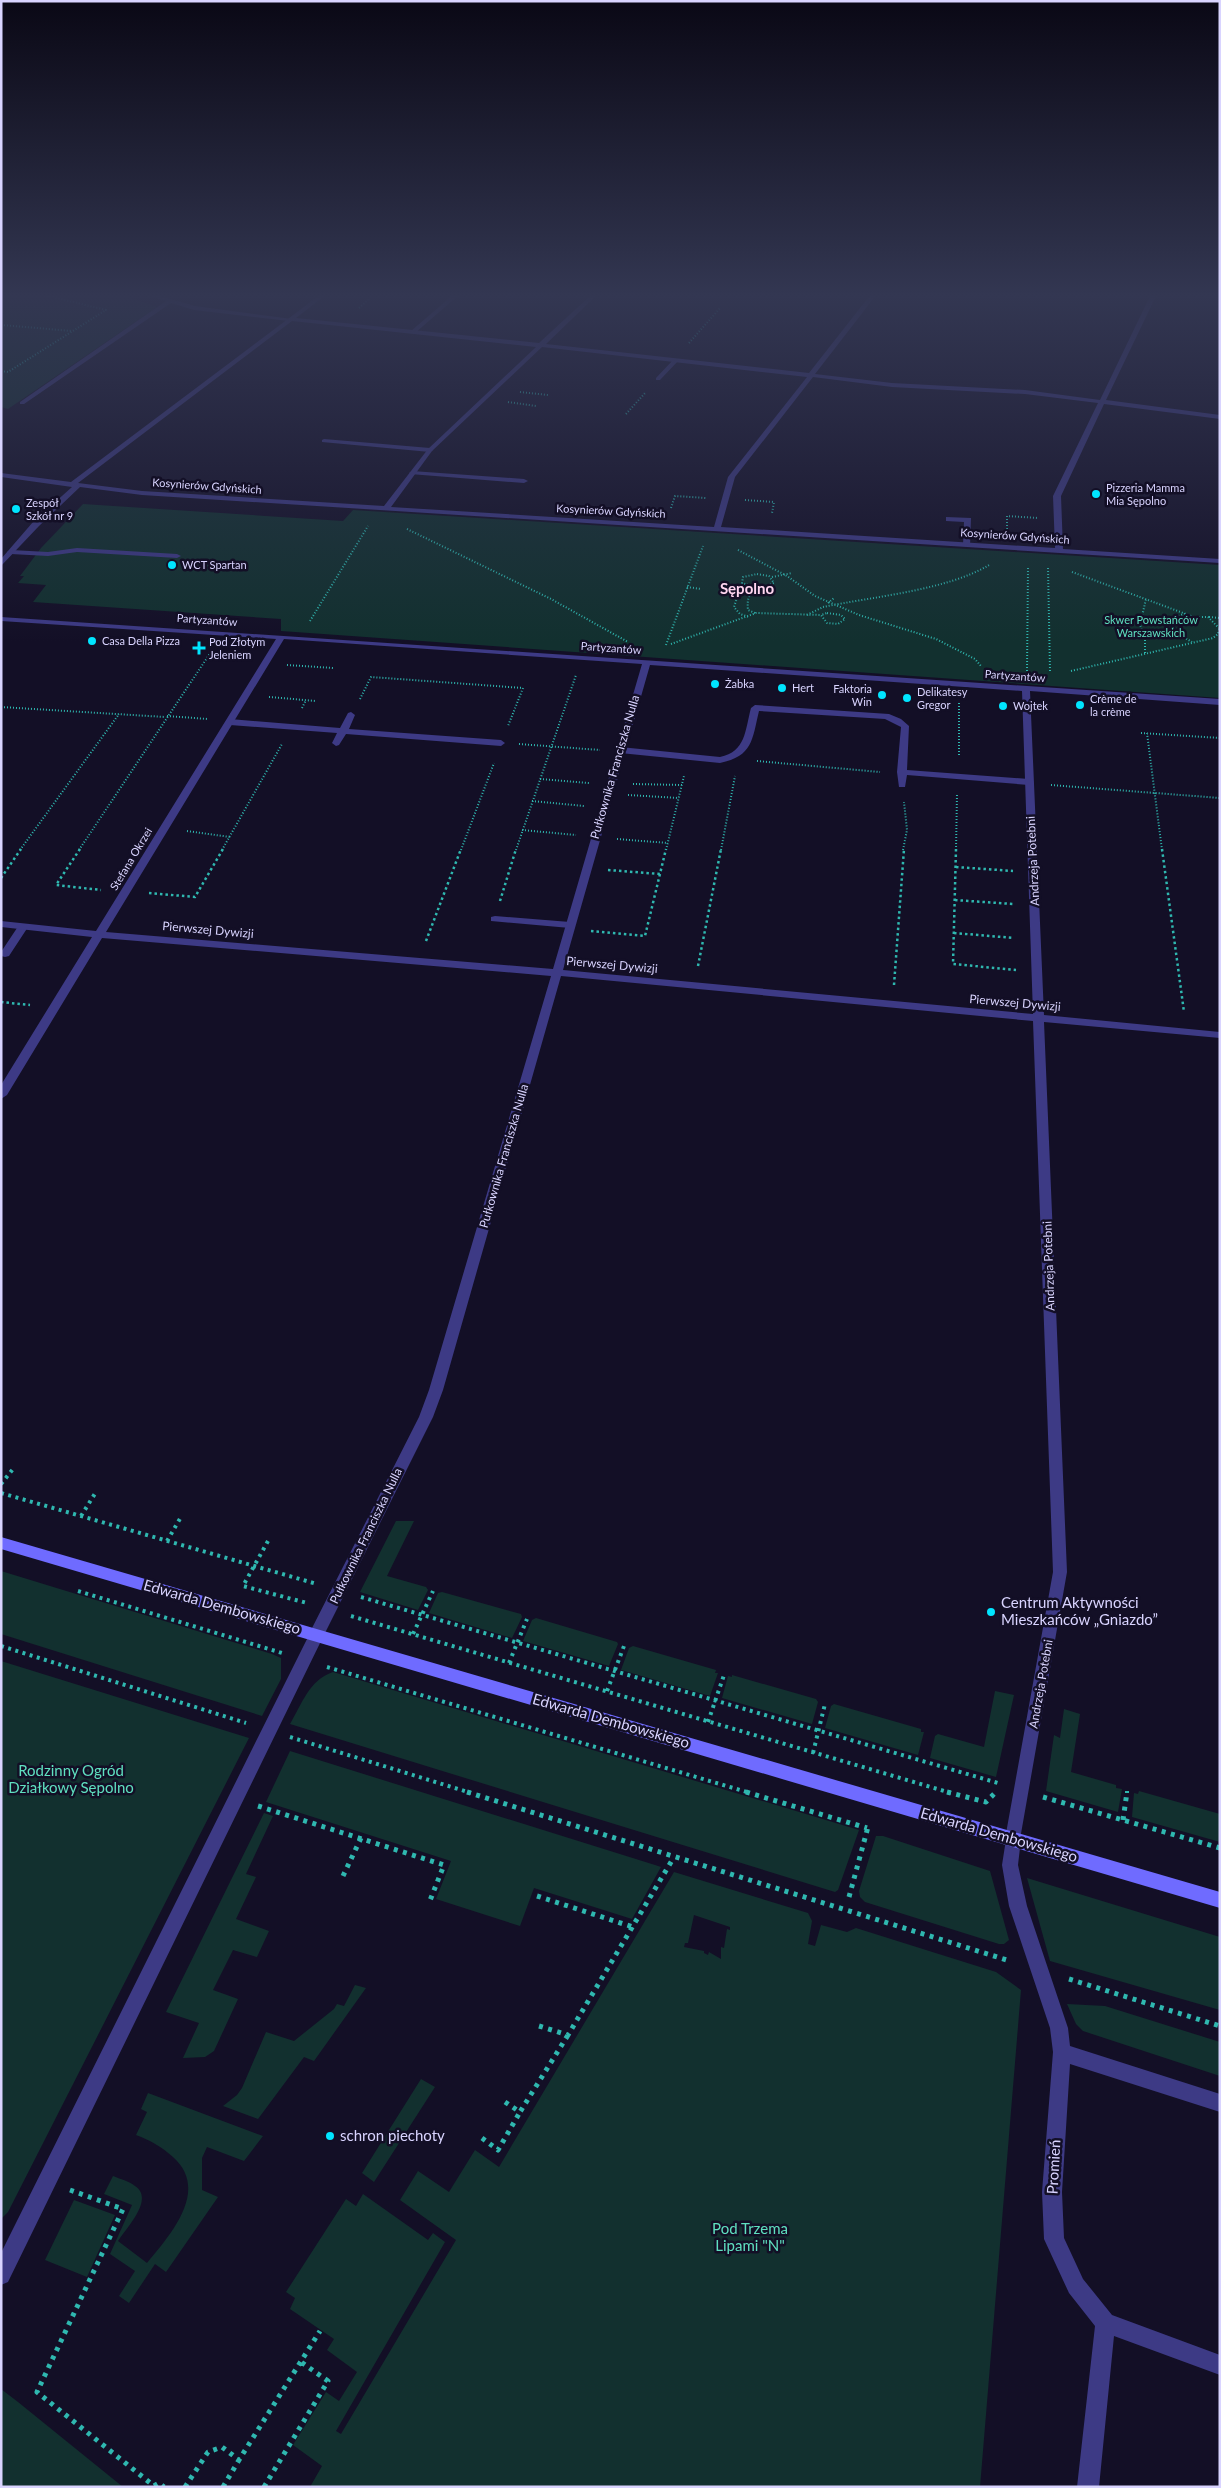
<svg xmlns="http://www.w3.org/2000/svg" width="1221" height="2488" viewBox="0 0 1221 2488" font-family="Lato,sans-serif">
	<rect width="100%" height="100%" fill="#130f26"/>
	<path fill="#12302f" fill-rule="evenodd" d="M 1,294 L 120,294 L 157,307 L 8,409 L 1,407 Z
		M 83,504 L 343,521 L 353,510 L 1220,565 L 1220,698 L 281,631 L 281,619 L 33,602 L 46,585 L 18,583 L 24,576 L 20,576 L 41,548 Z
		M 396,1521 L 414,1521 L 387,1576 L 426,1587 L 428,1590 L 418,1610 L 360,1592 Z
		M 1,1571 L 272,1654 L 281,1658 L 281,1679 L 262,1716 L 1,1634 Z
		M 442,1592 L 521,1614 L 522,1617 L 512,1638 L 429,1613 L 438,1593 Z
		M 536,1618 L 617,1642 L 618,1644 L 609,1666 L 523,1641 L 532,1620 Z
		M 633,1646 L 716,1670 L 715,1673 L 718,1673 L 710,1696 L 621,1670 L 629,1648 Z
		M 1,1661 L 249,1738 L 8,2212 L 1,2219 Z
		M 333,1672 L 859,1830 L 838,1890 L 835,1892 L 290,1724 C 302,1704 309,1680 333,1672 Z
		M 732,1675 L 816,1699 L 818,1702 L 812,1724 L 722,1698 L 728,1676 L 732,1677 Z
		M 995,1691 L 1014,1695 L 996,1777 L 930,1758 L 935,1736 L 938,1734 L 984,1747 Z
		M 834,1704 L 921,1729 L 921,1732 L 924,1732 L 918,1755 L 825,1728 L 831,1706 Z
		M 1064,1709 L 1080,1714 L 1071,1772 L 1116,1785 L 1116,1788 L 1122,1789 L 1118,1812 L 1046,1791 L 1054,1735 L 1060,1738 Z
		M 290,1751 L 655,1865 L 661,1867 L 632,1919 L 534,1888 L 520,1926 L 436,1899 L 451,1861 L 266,1802 Z
		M 1139,1791 L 1220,1814 L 1220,1842 L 1132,1817 L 1134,1793 L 1138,1794 Z
		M 264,1813 L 273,1816 L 246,1874 L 256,1877 L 236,1919 L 269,1931 L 257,1957 L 233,1950 L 213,1990 L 238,1999 L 214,2051 L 205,2057 L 183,2058 L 199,2023 L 166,2012 Z
		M 876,1836 L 883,1836 L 990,1871 L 1009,1940 L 1004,1944 L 999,1944 L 865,1902 L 860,1897 L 859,1891 Z
		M 674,1872 L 808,1913 L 812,1921 L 808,1944 L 815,1946 L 821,1925 L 847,1932 L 856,1928 L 996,1972 L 1021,1990 L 980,2487 L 310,2487 L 322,2466 L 293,2445 L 326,2392 L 339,2401 L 357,2372 L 327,2350 L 334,2339 L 290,2309 L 295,2298 L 286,2292 L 346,2199 L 356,2206 L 363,2194 L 428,2240 L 433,2233 L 445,2242 L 336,2431 L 341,2434 L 456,2240 L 400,2200 L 418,2171 L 449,2192 L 475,2150 L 499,2167 ZM 694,1915 L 730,1927 L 730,1930 L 727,1929 L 724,1948 L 721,1947 L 721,1959 L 709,1952 L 708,1955 L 704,1953 L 704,1951 L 684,1947 L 685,1943 L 688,1943 Z
		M 1027,1878 L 1220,1937 L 1220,2010 L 1050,1961 Z
		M 355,1985 L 366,1988 L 314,2061 L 304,2057 L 258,2119 L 223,2106 L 237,2095 L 242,2088 L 266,2032 L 294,2041 L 334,2009 L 337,2004 L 344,2006 Z
		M 1067,2004 L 1105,2006 L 1220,2042 L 1220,2076 L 1083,2031 L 1076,2024 Z
		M 421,2079 L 435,2087 L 374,2182 L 362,2173 Z
		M 148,2093 L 263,2136 L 244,2161 L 207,2147 L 202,2158 L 202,2190 L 218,2197 L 166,2272 L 155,2264 L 129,2303 L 119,2296 L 135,2271 L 110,2254 L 132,2205 L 104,2194 L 113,2176 C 120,2179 129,2181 135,2186 C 155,2199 126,2228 118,2241 L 147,2263 C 171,2234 210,2190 173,2157 C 162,2147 150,2140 136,2135 L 147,2112 L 141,2109 Z
		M 74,2200 L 115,2215 L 87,2277 L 45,2260 Z
		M 1,2389 L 18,2402 L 123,2487 L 1,2487 Z"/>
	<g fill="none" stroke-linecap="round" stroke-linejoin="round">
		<path stroke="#2fb8b0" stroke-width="2" stroke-dasharray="1 2" stroke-linecap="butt" d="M 359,308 L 370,298
			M 1,325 L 72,331
			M 689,343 L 720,308
			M 1,371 L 8,372 L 106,310 L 41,294
			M 520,392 L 548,395
			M 508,402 L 536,406
			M 626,414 L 646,392
			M 745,500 L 774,502 L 772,513
			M 671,508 L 675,496 L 706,498
			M 407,529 L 551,599 L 628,642
			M 1007,529 L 1007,516 L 1038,518
			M 738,550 L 787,576 L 815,596 L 859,615 L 936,639 L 975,659 L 981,666
			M 1048,568 L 1050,671
			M 1072,572 L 1194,617 L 1208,617 L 1219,628
			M 757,574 L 769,576 L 774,583 L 758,588 L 742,583 L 743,577 Z
			M 772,577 L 792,573
			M 742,583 L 734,607 L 740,614 L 749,617
			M 687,587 L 701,589
			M 731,592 L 749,594
			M 828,603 L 834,598
			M 823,607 C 871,597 948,590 989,565
			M 755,613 L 748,610 C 747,601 748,594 756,588
			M 827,613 L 841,615 L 845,619 L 838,624 L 827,623 L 821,615 Z
			M 1185,614 L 1171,618 L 1175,632 L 1192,642
			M 807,615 L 823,607
			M 1209,617 L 1220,618
			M 310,621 L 368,526
			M 671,644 L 756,613 L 821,615
			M 666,645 L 703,546
			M 1145,653 L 1145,639 L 1140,625 L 1146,599
			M 287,665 L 333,668
			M 1027,671 L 1028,568
			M 1071,671 L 1213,638 L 1218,634 L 1220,628
			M 269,697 L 316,701
			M 360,699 L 371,677 L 523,688 L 508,726
			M 959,703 L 959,757
			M 1,707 L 165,717
			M 302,708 L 306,700
			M 167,716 L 208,719
			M 1141,733 L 1220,738
			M 1147,733 L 1162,850
			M 519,744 L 600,750
			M 757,761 L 880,772
			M 540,779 L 589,783
			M 633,784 L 682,785
			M 1051,785 L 1220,798
			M 628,795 L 679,798
			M 532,801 L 584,806
			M 522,830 L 576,835
			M 187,831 L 230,837
			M 617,839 L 668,843
			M 20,850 L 119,714
			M 79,850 L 211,652
			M 222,850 L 282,744
			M 461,850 L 494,763
			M 516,850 L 576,675
			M 666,850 L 684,776
			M 721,850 L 735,776
			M 903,850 L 907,830 L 904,802
			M 956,850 L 957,794"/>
		<path stroke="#2fb8b0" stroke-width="2.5" stroke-dasharray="2.5 3" stroke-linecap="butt" d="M 80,849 L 56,885 L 101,890
			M 956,849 L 953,964 L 1016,970
			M 1162,849 L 1184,1012
			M 956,867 L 1013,871
			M 608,870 L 660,874
			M 1,878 L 21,849
			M 149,893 L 195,897 L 223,849
			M 955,900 L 1013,904
			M 500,901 L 516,849
			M 591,931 L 645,936 L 666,849
			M 954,933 L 1014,938
			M 426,941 L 461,849
			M 698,966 L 721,849
			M 894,985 L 904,849
			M 1,1002 L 30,1005"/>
		<path stroke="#2fb8b0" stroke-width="4" stroke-dasharray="3 4.5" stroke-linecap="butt" d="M 1,1484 L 13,1469
			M 1,1493 L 317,1584
			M 81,1516 L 96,1492
			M 167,1541 L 181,1517
			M 268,1541 L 243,1586 L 307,1603
			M 78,1591 L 282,1653
			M 361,1597 L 998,1783
			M 351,1616 L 951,1793
			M 413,1634 L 433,1591
			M 1,1646 L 246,1723
			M 509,1663 L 527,1619
			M 327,1667 L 750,1793
			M 607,1691 L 624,1646
			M 708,1722 L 724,1675
			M 290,1737 L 471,1793
			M 813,1753 L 825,1704
			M 1127,1793 L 1127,1791"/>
		<path stroke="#2fb8b0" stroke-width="5" stroke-dasharray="4 5.5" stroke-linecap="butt" d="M 467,1792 L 1010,1961
			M 746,1792 L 867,1828
			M 947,1792 L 986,1802 L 996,1792
			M 1043,1797 L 1220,1848
			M 258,1806 L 444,1865 L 429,1903
			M 1123,1820 L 1127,1792
			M 343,1876 L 361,1838
			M 537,1896 L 633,1927
			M 849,1897 L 868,1827
			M 1069,1979 L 1220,2026
			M 539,2026 L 568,2035 L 674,1857
			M 505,2102 L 520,2112 L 568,2035
			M 482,2138 L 498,2150 L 520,2112
			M 70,2190 L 123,2209 L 37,2392 L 154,2486 L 159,2483 L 164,2487
			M 185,2487 L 208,2452 L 222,2447 L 239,2460 L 320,2331
			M 223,2487 L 239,2460
			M 264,2487 L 328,2381 L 301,2362"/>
		<path fill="#3d3a85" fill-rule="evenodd" d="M 145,294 L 153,294 L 195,306 L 292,319 L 289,321 L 194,310 L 171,303 L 24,404 L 20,404 L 20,402 L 166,301 Z
			M 454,294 L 460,294 L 415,333 L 411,333 L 411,331 Z
			M 673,360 L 678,361 L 660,380 L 656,380 L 656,378 Z
			M 324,439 L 430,448 L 433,450 L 430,452 L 322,442 L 322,440 Z
			M 412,471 L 524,479 L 528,481 L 524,483 L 410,474 L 409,473 Z
			M 946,517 L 971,518 L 970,547 L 963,545 L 964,522 L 946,521 Z
			M 77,548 L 177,554 L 181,556 L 177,558 L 77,552 L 48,556 L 11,554 L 7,552 L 11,550 L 48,552 Z
			M 755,705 L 889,714 L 901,719 L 909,726 L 907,770 L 1029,779 L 1034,782 L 1029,785 L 907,775 L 905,787 L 899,787 L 897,772 L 901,727 L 885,719 L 759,711 C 752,740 753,756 720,763 L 620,753 L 616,750 L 620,747 L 720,757 C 746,752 745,730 751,708 Z
			M 351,712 L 355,715 L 349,729 L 501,740 L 505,743 L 501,746 L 346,734 L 339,745 L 336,746 L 332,743 L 337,733 L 230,725 L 226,722 L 230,719 L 340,728 L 348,713 Z
			M 495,916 L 570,922 L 575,925 L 570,928 L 491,921 L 491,917 Z
			M 23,924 L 28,927 L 9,956 L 5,957 L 1,956 L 1,952 L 19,925 Z
			M 317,1627 L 322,1629 L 325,1634 L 322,1639 L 8,2282 L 1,2285 L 1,2253 L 312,1629 Z
			M 1013,1831 L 1019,1833 L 1021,1839 L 1018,1865 L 1027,1906 L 1068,2028 L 1070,2046 L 1220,2094 L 1220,2112 L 1070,2064 L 1062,2192 L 1064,2238 L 1083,2279 L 1112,2315 L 1220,2355 L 1220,2375 L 1114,2336 L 1099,2487 L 1077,2487 L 1095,2326 L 1069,2293 L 1044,2239 L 1042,2192 L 1053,2052 L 1050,2028 L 1009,1906 L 1002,1865 L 1007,1833 Z"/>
		<path fill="#3d3a85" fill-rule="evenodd" d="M 321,294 L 327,294 L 296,318 L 539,343 L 592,294 L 598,294 L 546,344 L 809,373 L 871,294 L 877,294 L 815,374 L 892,383 L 1025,390 L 1100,400 L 1151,294 L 1157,294 L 1106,400 L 1220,415 L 1220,419 L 1104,404 L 1061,496 L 1063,549 L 1220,559 L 1220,563 L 142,495 L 80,487 L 39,526 L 1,566 L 1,559 L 33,522 L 72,487 L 1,477 L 1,473 L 71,482 ZM 292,321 L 536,347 L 428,449 L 384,506 L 142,491 L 78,483 ZM 542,347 L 807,377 L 728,477 L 714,527 L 391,507 L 432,451 ZM 813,377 L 892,387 L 1025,394 L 1098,403 L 1053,496 L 1055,548 L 721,527 L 735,477 Z
			M 1,617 L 1220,699 L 1220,705 L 1030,691 L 1044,1015 L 1220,1032 L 1220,1038 L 1044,1022 L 1067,1572 L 1019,1845 L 1013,1847 L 1007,1845 L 1005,1839 L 1053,1572 L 1033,1021 L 561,976 L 443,1390 L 433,1417 L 322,1639 L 317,1641 L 312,1639 L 309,1634 L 419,1417 L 429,1390 L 551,976 L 102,938 L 7,1095 L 1,1099 L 1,1085 L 92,937 L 1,927 L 1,921 L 96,931 L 276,639 L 1,621 ZM 284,639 L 642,664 L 553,969 L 106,932 ZM 650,665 L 1022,691 L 1033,1014 L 563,970 Z"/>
		<path fill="#6f6bff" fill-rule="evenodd" d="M 1,1537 L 1220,1892 L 1220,1908 L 1,1549 Z"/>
	</g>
	<linearGradient id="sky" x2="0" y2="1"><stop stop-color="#0a0815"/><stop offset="0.46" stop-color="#333752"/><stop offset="1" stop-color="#333752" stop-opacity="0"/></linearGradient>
	<rect width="1221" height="642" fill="url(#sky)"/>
	<g fill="#00e5ff" stroke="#130f26" stroke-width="2">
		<circle cx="1096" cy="494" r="5"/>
		<circle cx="16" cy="509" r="5"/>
		<circle cx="172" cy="565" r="5"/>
		<circle cx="92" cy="641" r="5"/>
		<path d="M196.5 640.5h5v5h5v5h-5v5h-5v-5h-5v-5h5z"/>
		<circle cx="715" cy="684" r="5"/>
		<circle cx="782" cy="688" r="5"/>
		<circle cx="882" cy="695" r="5"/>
		<circle cx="907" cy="698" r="5"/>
		<circle cx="1080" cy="705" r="5"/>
		<circle cx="1003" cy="706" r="5"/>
		<circle cx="991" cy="1612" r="5"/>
		<circle cx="330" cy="2136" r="5"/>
	</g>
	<g text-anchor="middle" stroke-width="5" stroke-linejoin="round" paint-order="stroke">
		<g font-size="11" fill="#d9d4ff" stroke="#130f26">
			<text transform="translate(207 486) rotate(4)" y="4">Kosynierów Gdyńskich</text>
			<text transform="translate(611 511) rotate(3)" y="4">Kosynierów Gdyńskich</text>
			<text transform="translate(1015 536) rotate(4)" y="4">Kosynierów Gdyńskich</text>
			<text transform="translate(207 620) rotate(4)" y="4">Partyzantów</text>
			<text transform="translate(611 648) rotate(4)" y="4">Partyzantów</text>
			<text transform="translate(1015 676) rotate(4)" y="4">Partyzantów</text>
			<text transform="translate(131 859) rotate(-59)" y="4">Stefana Okrzei</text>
		</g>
		<g font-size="11" fill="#d9d4ff" stroke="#130f26" text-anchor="start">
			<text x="1106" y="492">Pizzeria Mamma<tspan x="1106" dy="13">Mia Sępolno</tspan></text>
			<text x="26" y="507">Zespół<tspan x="26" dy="13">Szkół nr 9</tspan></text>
			<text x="182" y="569">WCT Spartan</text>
			<text x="102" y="645">Casa Della Pizza</text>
			<text x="209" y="646">Pod Złotym<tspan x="209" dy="13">Jeleniem</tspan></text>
			<text x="725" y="688">Żabka</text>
			<text x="792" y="692">Hert</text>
			<text x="872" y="693" text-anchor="end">Faktoria<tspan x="872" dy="13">Win</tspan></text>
			<text x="917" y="696">Delikatesy<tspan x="917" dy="13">Gregor</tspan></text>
			<text x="1090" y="703">Crème de<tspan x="1090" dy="13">la crème</tspan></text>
			<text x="1013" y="710">Wojtek</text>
		</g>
		<g font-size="11" fill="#5fe0c0" stroke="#130f26">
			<text x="1151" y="624">Skwer Powstańców<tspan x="1151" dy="13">Warszawskich</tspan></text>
		</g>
		<g font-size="12" fill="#d9d4ff" stroke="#130f26">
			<text transform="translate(615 767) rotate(-74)" y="4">Pułkownika Franciszka Nulla</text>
			<text transform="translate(1033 861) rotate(-93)" y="4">Andrzeja Potebni</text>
			<text transform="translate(208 930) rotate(5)" y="4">Pierwszej Dywizji</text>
			<text transform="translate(612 965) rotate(5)" y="4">Pierwszej Dywizji</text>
			<text transform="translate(1015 1003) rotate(5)" y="4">Pierwszej Dywizji</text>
			<text transform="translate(504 1156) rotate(-74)" y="4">Pułkownika Franciszka Nulla</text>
			<text transform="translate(1049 1266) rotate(-92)" y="4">Andrzeja Potebni</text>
			<text transform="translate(366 1536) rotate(-64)" y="4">Pułkownika Franciszka Nulla</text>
			<text transform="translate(1041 1684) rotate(-80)" y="4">Andrzeja Potebni</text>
		</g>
		<g font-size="15" font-weight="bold" fill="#ffd6f0" stroke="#130f26">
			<text x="747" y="594">Sępolno</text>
		</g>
		<g font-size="15" fill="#d9d4ff" stroke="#130f26" text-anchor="start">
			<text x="1001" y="1608">Centrum Aktywności<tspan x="1001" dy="17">Mieszkańców „Gniazdo”</tspan></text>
			<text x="340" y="2141">schron piechoty</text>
		</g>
		<g font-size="15" fill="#d9d4ff" stroke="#130f26">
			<text transform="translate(222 1607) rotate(16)" y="5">Edwarda Dembowskiego</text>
			<text transform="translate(611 1721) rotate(16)" y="5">Edwarda Dembowskiego</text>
			<text transform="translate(999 1835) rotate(16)" y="5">Edwarda Dembowskiego</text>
			<text transform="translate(1054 2167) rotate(-87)" y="5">Promień</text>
		</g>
		<g font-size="15" fill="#5fe0c0" stroke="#130f26">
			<text x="71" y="1776">Rodzinny Ogród<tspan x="71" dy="17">Działkowy Sępolno</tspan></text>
			<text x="750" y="2234">Pod Trzema<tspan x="750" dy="17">Lipami "N"</tspan></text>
		</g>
	</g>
	<rect width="1221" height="2488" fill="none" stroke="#d9d4ff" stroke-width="5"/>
</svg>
